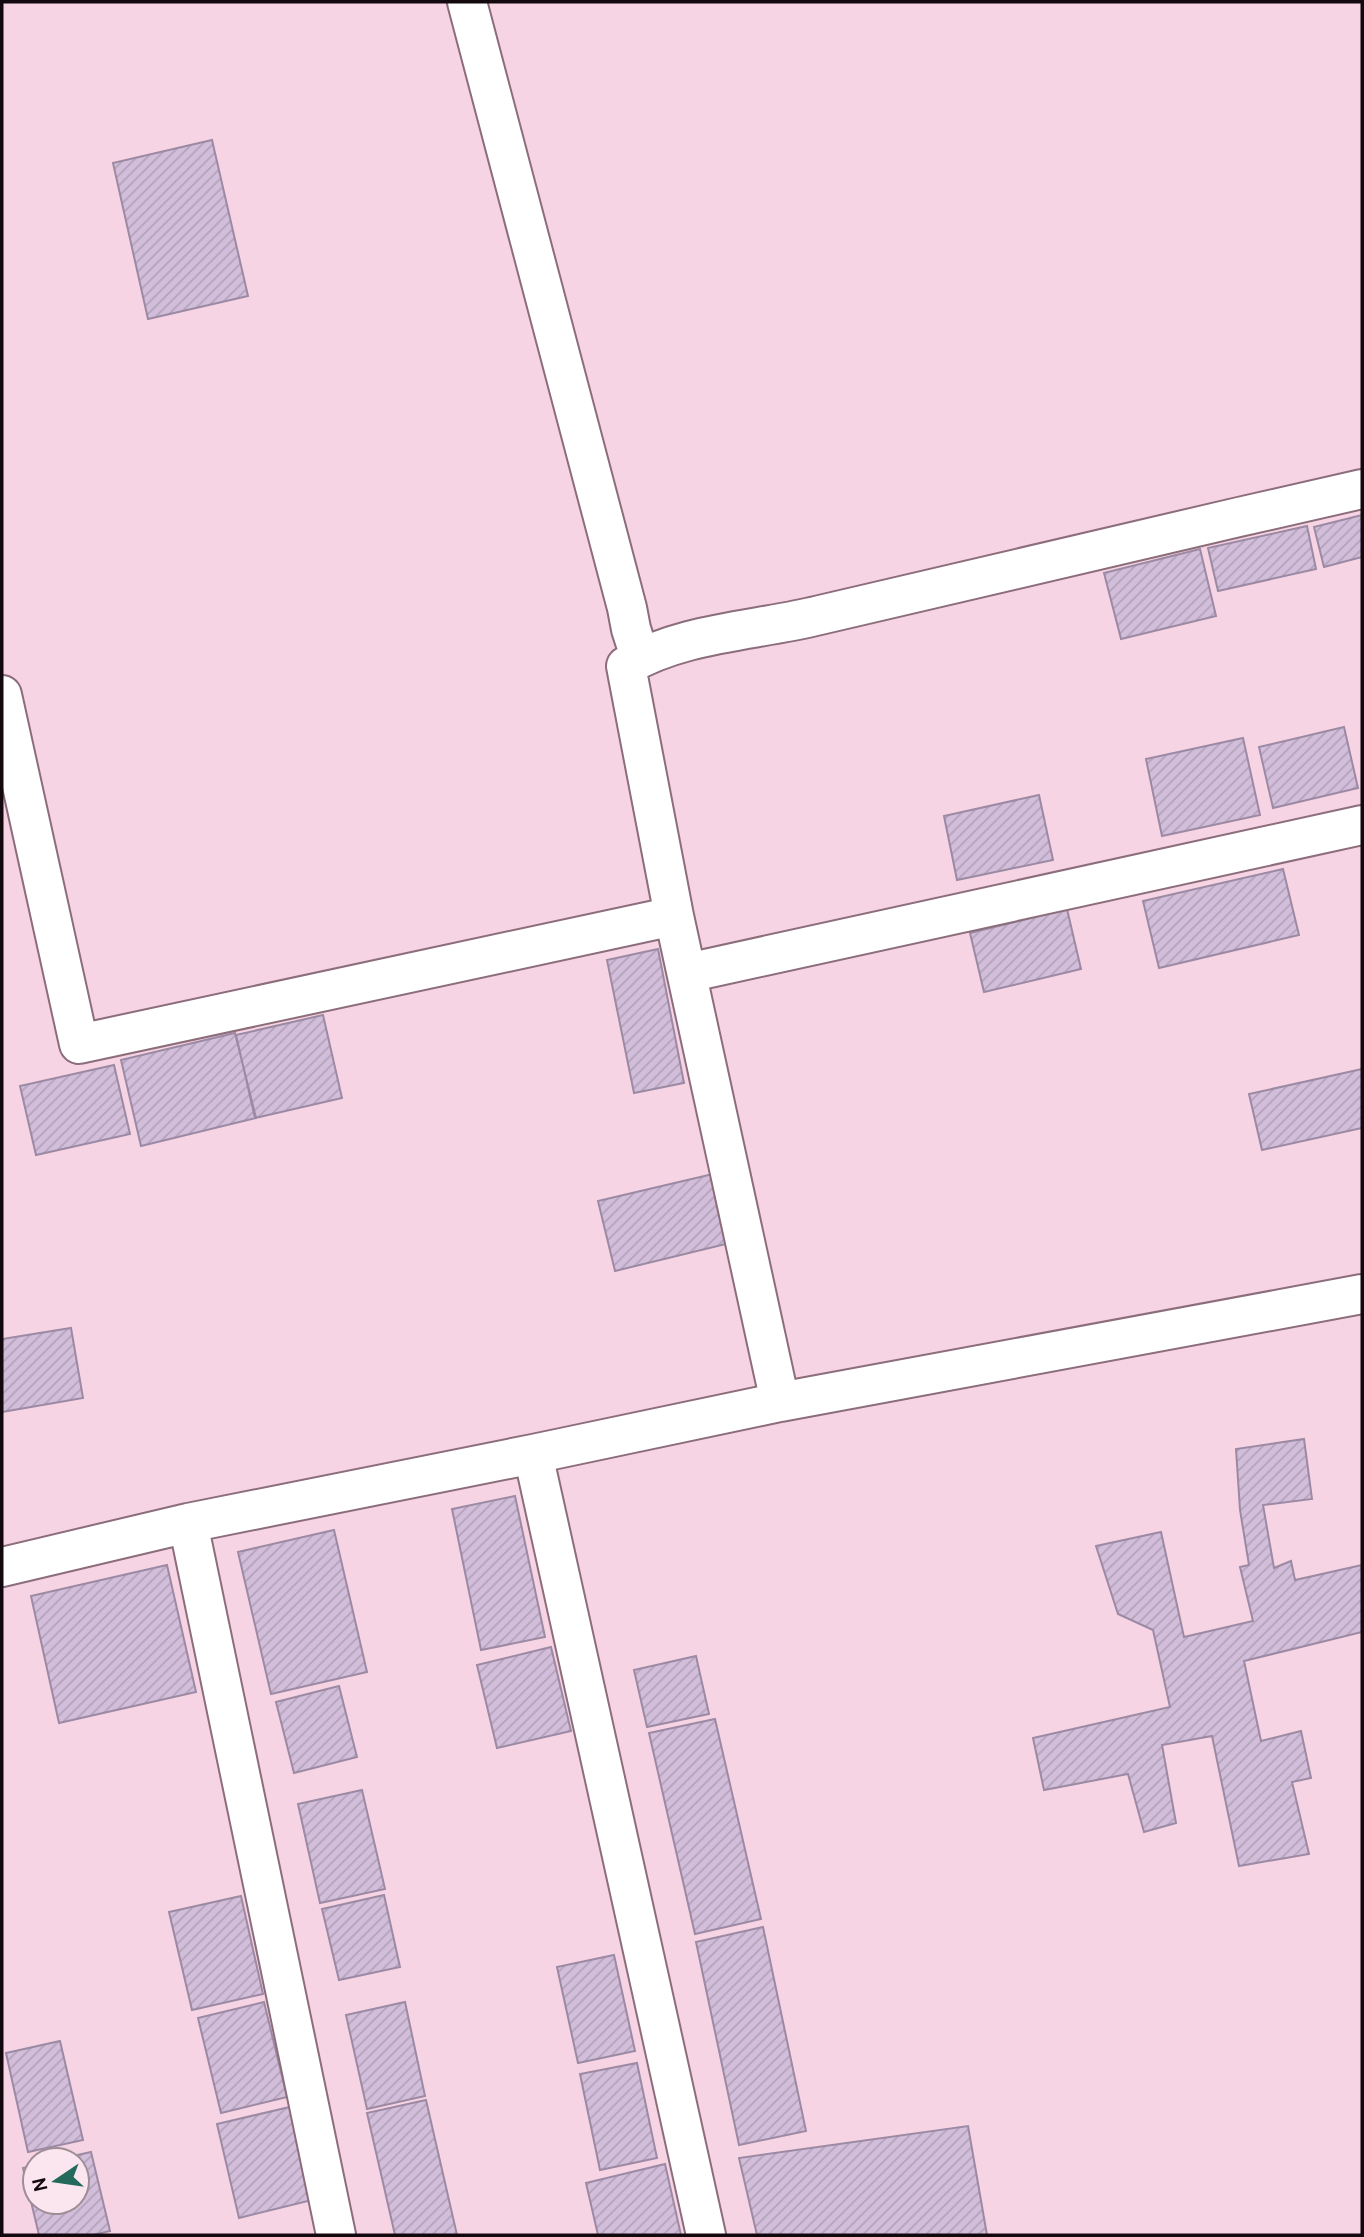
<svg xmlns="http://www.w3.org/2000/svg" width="1364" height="2237" viewBox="0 0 1364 2237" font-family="Cabin,sans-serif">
	<defs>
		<pattern id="building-hatch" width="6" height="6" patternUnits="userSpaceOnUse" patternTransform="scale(1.75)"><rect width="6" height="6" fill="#d2beda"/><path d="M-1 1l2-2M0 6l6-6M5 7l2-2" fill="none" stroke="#b3a2ba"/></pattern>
	</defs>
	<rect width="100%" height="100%" fill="#f7d4e3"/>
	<path fill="url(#building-hatch)" stroke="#9c8aa4" stroke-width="2" d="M 212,140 L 248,296 L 148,319 L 113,163 Z
		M 1362,515 L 1362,557 L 1324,567 L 1314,527 Z
		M 1307,526 L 1316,569 L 1218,591 L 1208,548 Z
		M 1200,549 L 1216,616 L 1121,639 L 1104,573 Z
		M 1344,727 L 1358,788 L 1273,808 L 1259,747 Z
		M 1243,738 L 1260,815 L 1162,836 L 1146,759 Z
		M 1039,795 L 1053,860 L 957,880 L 944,816 Z
		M 1283,869 L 1299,935 L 1159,968 L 1143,901 Z
		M 1067,909 L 1081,969 L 984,992 L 970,933 Z
		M 658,949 L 684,1083 L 634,1093 L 607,960 Z
		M 323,1015 L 342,1098 L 255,1118 L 236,1035 Z
		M 235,1033 L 256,1118 L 141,1146 L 121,1060 Z
		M 114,1065 L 130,1134 L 36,1155 L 20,1086 Z
		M 1362,1069 L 1362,1128 L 1262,1150 L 1249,1094 Z
		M 713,1174 L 730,1243 L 615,1271 L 598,1201 Z
		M 71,1328 L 83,1398 L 2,1412 L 2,1339 Z
		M 1304,1439 L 1312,1499 L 1263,1505 L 1274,1568 L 1291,1561 L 1295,1580 L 1362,1565 L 1362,1632 L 1244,1661 L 1261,1741 L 1301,1731 L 1311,1778 L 1292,1782 L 1309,1854 L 1239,1866 L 1212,1736 L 1162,1745 L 1176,1823 L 1144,1832 L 1128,1774 L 1044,1790 L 1033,1738 L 1170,1707 L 1153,1630 L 1118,1614 L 1096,1546 L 1161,1532 L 1184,1637 L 1253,1621 L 1240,1567 L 1249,1565 L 1240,1510 L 1236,1449 Z
		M 515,1496 L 545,1637 L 481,1650 L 452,1509 Z
		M 334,1530 L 367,1672 L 271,1694 L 238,1552 Z
		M 167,1565 L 196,1692 L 59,1723 L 31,1596 Z
		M 551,1647 L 571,1731 L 497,1748 L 477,1665 Z
		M 696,1656 L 709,1714 L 647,1727 L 634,1670 Z
		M 339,1686 L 357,1757 L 294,1773 L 276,1702 Z
		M 715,1719 L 761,1919 L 695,1934 L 649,1733 Z
		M 362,1790 L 385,1889 L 320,1903 L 298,1804 Z
		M 384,1895 L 400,1967 L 339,1980 L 322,1909 Z
		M 241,1896 L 263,1994 L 192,2010 L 169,1912 Z
		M 763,1927 L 806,2131 L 739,2145 L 696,1942 Z
		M 614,1955 L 635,2051 L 578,2063 L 557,1967 Z
		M 264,2002 L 287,2097 L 221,2113 L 198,2018 Z
		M 405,2002 L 425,2096 L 367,2109 L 346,2015 Z
		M 60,2041 L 83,2140 L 28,2152 L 6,2053 Z
		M 637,2063 L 657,2158 L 600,2170 L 580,2074 Z
		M 426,2100 L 457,2235 L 395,2235 L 367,2113 Z
		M 294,2106 L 316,2199 L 239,2218 L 217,2124 Z
		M 968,2126 L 987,2235 L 757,2235 L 739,2158 Z
		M 91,2152 L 110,2231 L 93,2235 L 39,2235 L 23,2168 L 35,2165 L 35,2202 L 77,2202 L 77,2160 L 55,2160 Z
		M 665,2164 L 681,2235 L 598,2235 L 586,2183 Z"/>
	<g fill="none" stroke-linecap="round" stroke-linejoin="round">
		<defs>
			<path id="minor" d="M 467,2 L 627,608 L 631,629 L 640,657
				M 2,695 L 79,1044 L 674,916
				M 687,973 L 1362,825
				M 780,1402 L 674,916 L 626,666 C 683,632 756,631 820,615 C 1000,572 1181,530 1362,489
				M 533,1454 L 706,2235
				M 188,1523 L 336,2235
				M 2,1567 L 188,1523 L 533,1454 L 780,1402 L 1362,1294"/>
		</defs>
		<use href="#minor" stroke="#8c6d7b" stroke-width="42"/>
		<use href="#minor" stroke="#fff" stroke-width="38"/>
	</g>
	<rect width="1364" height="2237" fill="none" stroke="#12080d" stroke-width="7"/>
	<g transform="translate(56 2181) rotate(257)"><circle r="33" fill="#fbe5ee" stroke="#9e8d94" stroke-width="2"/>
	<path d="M0-5L12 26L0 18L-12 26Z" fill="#23695c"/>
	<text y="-10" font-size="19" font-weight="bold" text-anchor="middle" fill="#12080d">N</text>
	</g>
</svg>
